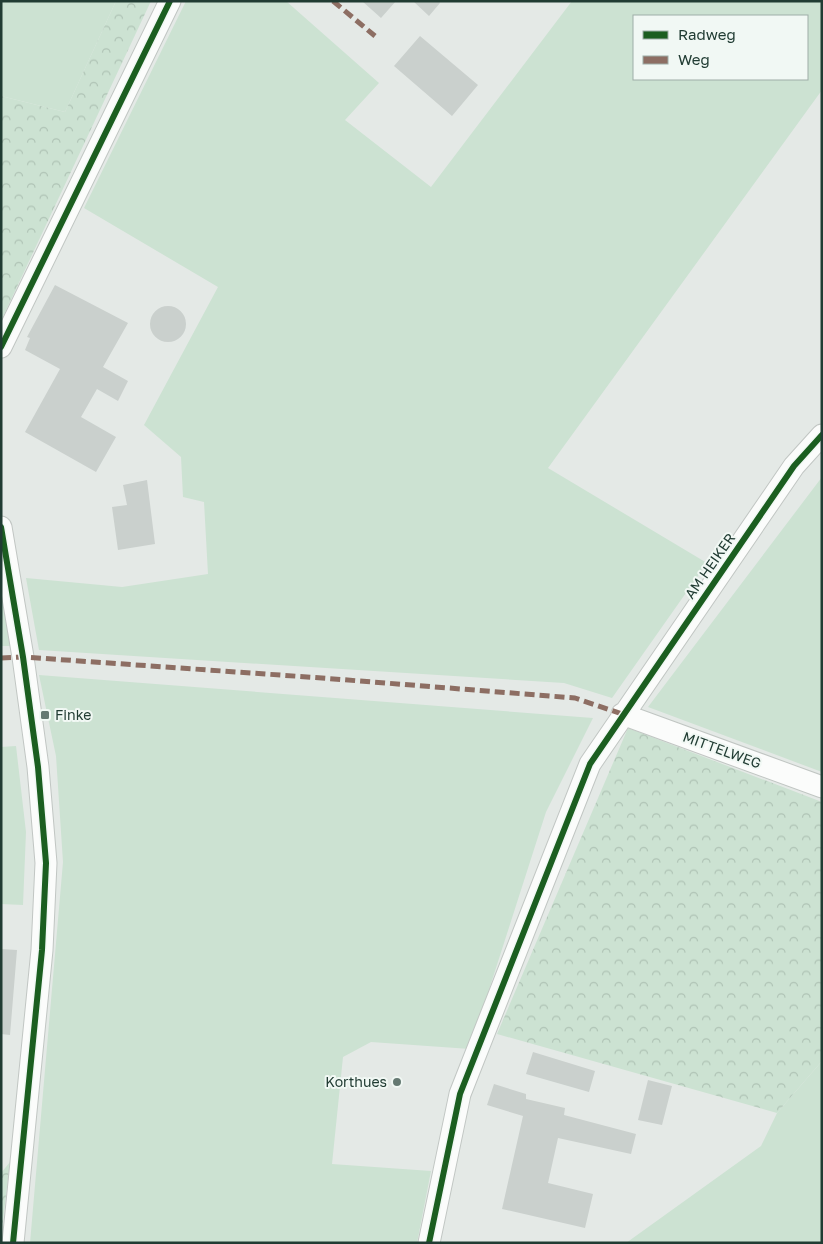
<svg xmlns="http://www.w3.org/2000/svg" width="823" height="1244" viewBox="0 0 823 1244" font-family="'Golos Text',sans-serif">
	<defs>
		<pattern id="forest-crowns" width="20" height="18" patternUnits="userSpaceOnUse" patternTransform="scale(1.25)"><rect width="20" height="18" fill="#cce2d2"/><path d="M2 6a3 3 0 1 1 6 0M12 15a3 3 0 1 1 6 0" fill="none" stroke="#afc3b5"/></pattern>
	</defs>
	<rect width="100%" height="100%" fill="#e4e9e6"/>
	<path fill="#cce2d2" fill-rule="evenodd" d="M 1,1 L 116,1 L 65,112 L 1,96 Z
		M 186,1 L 286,1 L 379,83 L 345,120 L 431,187 L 572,1 L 822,1 L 822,90 L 548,468 L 707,563 L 612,698 L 564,683 L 39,650 L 26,578 L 122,587 L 208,574 L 204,502 L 183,497 L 181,457 L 144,425 L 218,287 L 84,208 ZM 807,16 L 807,79 L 634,79 L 634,16 Z
		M 822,477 L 822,772 L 648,707 Z
		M 1,583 L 10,646 L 1,646 Z
		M 39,675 L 593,718 L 546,812 L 470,1049 L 371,1042 L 343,1057 L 332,1164 L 431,1171 L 417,1243 L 30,1243 L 63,862 L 56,756 Z
		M 16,746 L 26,832 L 23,905 L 1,904 L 1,747 Z
		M 822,1061 L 822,1243 L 626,1243 L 761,1146 L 777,1113 Z"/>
	<path fill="url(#forest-crowns)" d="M 116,1 L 151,1 L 1,321 L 1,96 L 65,112 Z
		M 628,728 L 822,802 L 822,1061 L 777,1113 L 497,1034 Z
		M 10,1162 L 1,1237 L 1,1173 Z"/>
	<path fill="#cad0cd" d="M 362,1 L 396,1 L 381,18 Z
		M 413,1 L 439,1 L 440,3 L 429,16 Z
		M 420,36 L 478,85 L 452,116 L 394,66 Z
		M 55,285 L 128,323 L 103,367 L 128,381 L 118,401 L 97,389 L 81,417 L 116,437 L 96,472 L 25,432 L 60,369 L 25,350 L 30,338 L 27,337 Z
		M150 324a18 18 0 1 1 36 0a18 18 0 1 1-36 0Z
		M 147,480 L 155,544 L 118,550 L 112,507 L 127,505 L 123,485 Z
		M 1,949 L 17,950 L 10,1035 L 1,1034 Z
		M 533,1052 L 595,1071 L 589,1092 L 526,1074 Z
		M 648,1080 L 672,1086 L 662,1125 L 638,1120 Z
		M 494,1084 L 526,1094 L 526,1099 L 565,1108 L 564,1115 L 636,1134 L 631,1154 L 558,1138 L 548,1183 L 593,1194 L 585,1228 L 502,1209 L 523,1116 L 487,1105 Z"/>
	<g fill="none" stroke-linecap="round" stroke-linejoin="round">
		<defs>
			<path id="minor" d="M 1,347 L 170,1
				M 1,527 L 23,657 L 38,767 L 46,863 L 42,950 L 13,1243
				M 622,714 L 822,787
				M 429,1243 L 460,1094 L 590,764 L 794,466 L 822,435"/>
		</defs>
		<use href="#minor" stroke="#c1c6c3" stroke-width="23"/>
		<use href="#minor" stroke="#fbfcfb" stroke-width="21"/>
		<path stroke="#8d6e63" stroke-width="5" stroke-dasharray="10 5" stroke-linecap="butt" d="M 333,1 L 375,36
			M 1,658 L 23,657 L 322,678 L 575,698 L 622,714"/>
		<defs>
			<path id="cycleway" d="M 1,347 L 170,1
				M 1,527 L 23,657 L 38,767 L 46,863 L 42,950 L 13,1243
				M 429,1243 L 460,1094 L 590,764 L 794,466 L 822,435"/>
		</defs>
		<use href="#cycleway" stroke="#f1f8f4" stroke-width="9"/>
		<use href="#cycleway" stroke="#1b5e20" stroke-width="6"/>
	</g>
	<g fill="#657972" stroke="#f1f8f4" stroke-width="2">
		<rect x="40" y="710" width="10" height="10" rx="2.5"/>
		<circle cx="397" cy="1082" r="5"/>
	</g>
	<g text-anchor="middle" stroke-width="4" stroke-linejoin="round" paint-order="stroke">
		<g font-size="14" fill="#213c33" stroke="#f1f8f4">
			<text transform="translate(710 566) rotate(-55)" y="5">AM HEIKER</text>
			<text transform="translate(722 750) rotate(20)" y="5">MITTELWEG</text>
		</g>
		<g font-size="14" fill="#213c33" stroke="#f1f8f4" text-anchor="start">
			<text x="55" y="720">Finke</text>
			<text x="387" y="1087" text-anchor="end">Korthues</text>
		</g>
	</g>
	<rect width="823" height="1244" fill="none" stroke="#213c33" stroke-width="5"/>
	<rect x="633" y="15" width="175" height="65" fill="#f1f8f4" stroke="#9eada7"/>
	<rect x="643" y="31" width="25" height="8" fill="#1b5e20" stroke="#9eada7"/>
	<text x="678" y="40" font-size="15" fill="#213c33">Radweg</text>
	<rect x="643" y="56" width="25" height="8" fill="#8d6e63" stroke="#9eada7"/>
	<text x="678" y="65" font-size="15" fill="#213c33">Weg</text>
</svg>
